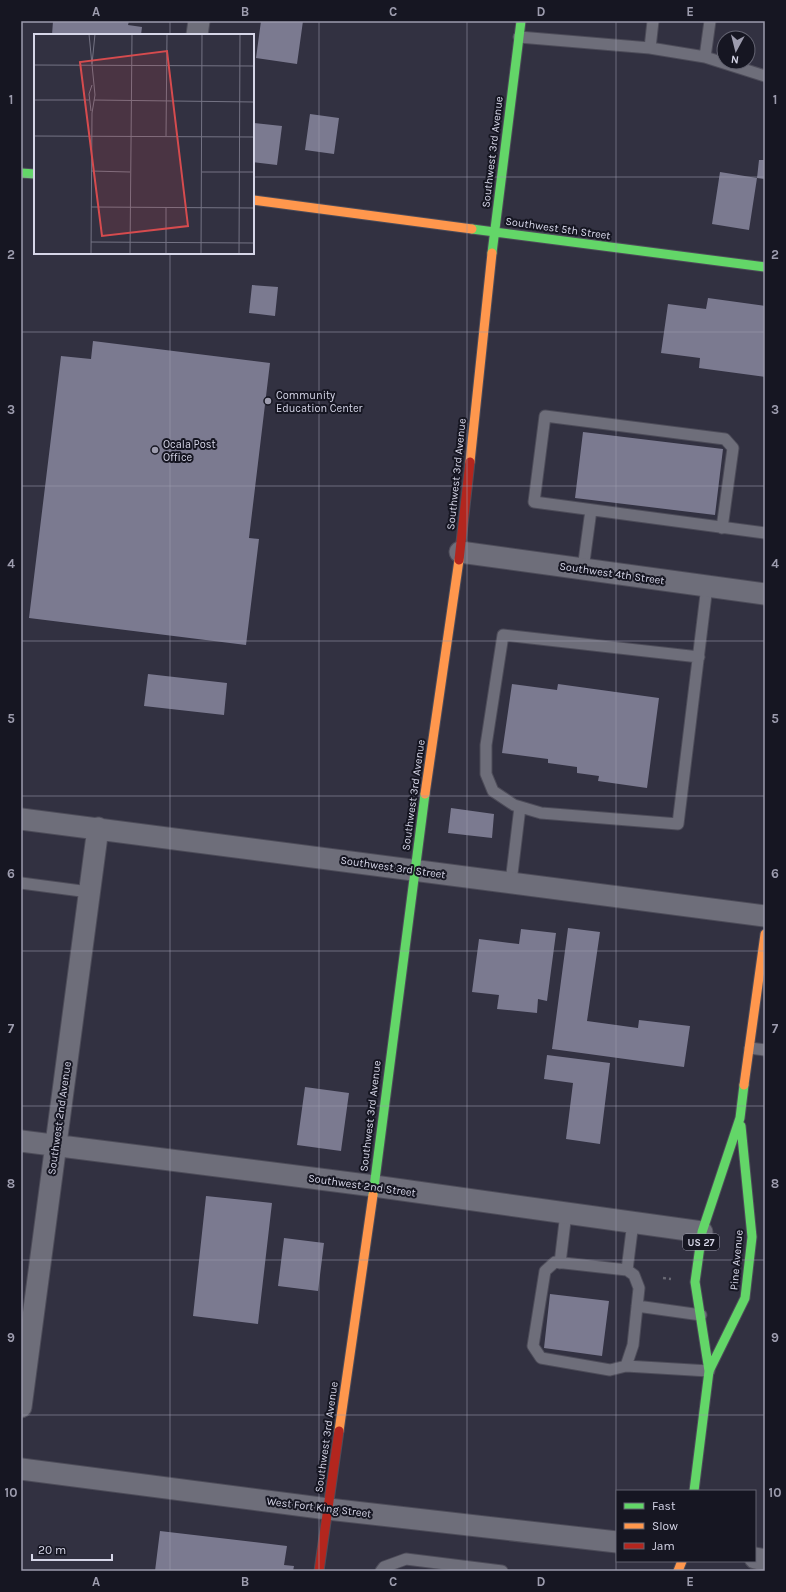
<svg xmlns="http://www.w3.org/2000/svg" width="786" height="1592" viewBox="0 0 786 1592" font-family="Karla,sans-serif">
	<rect width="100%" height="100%" fill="#323141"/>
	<path fill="#7b7a90" d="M 53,21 L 129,21 L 128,25 L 142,27 L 141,35 L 52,35 Z
		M 261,21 L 303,21 L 297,64 L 256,58 Z
		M 310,114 L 339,118 L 334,154 L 305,150 Z
		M 253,123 L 282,126 L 277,165 L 253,162 Z
		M 759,160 L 765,160 L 765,179 L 757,178 Z
		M 720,172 L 757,178 L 749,230 L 712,224 Z
		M 252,285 L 278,287 L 275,316 L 249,313 Z
		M 708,298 L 765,306 L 765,377 L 699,368 L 700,358 L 661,353 L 668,304 L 706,309 Z
		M 93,341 L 270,363 L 249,538 L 259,539 L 246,645 L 29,618 L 61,356 L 91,359 Z
		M 583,432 L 723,449 L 715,515 L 575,498 Z
		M 148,674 L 227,683 L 224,715 L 144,706 Z
		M 512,684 L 557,690 L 558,684 L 659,698 L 647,788 L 598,781 L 599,776 L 577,773 L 577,767 L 548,763 L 548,759 L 502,753 Z
		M 451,808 L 494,814 L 492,838 L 448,833 Z
		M 568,928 L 600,932 L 587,1021 L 638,1028 L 639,1020 L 690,1026 L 684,1067 L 552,1049 Z
		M 521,929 L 556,933 L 547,1001 L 538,999 L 537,1013 L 497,1009 L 499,995 L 472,992 L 479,939 L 519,944 Z
		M 547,1055 L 610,1063 L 600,1144 L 566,1139 L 573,1083 L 544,1079 Z
		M 305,1087 L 349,1093 L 341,1151 L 297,1145 Z
		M 206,1196 L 272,1203 L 258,1324 L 193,1316 Z
		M 284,1238 L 324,1243 L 318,1291 L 278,1286 Z
		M 550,1294 L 609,1301 L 602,1356 L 544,1348 Z
		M 160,1531 L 287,1546 L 284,1565 L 294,1566 L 293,1571 L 155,1571 Z"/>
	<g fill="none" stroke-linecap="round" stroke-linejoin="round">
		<defs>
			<path id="lane" d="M 710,21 L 705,57 L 765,76
				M 519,37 L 650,48 L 705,57
				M 650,48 L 653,21
				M 722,528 L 733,448 L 725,439 L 545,416 L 534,502 L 765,533
				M 583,569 L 591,510
				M 699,657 L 503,635 L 486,745 L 486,774 L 493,791 L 514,805 L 541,813 L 678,824 L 707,586
				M 511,882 L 520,807
				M 21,883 L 89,892
				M 750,1048 L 765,1050
				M 560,1263 L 566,1213
				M 627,1270 L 633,1222
				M 637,1306 L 701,1315
				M 626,1366 L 633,1345 L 639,1288 L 634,1275 L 627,1270 L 555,1262 L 545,1271 L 533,1346 L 541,1358 L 610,1370 L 626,1366 L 709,1371
				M 381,1571 L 384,1567 L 406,1559 L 502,1571"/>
			<path id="street" d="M 197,35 L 199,21
				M 460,552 L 765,594
				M 21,819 L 765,916
				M 21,1141 L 374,1186 L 702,1232
				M 21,1407 L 98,828
				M 21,1469 L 328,1509 L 617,1542
				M 755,1558 L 765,1560"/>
			<path id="fast" d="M 21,173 L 35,174
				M 472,229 L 765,267
				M 492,253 L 521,21
				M 373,1195 L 425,794
				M 709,1371 L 745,1298 L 752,1237 L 741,1126
				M 694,1491 L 709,1371 L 695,1282 L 702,1232 L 740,1118 L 744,1085"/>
			<path id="slow" d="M 253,200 L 472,229
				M 470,462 L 492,253
				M 425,794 L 459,560
				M 744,1085 L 765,934
				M 339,1431 L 373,1195
				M 678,1571 L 682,1561"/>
			<path id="jam" d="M 459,560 L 470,462
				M 319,1571 L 339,1431"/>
		</defs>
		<use href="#lane" stroke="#4d4c59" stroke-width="13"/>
		<use href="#street" stroke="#4d4c59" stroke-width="23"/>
		<use href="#fast" stroke="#4d4c59" stroke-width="11"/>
		<use href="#slow" stroke="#4d4c59" stroke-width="11"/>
		<use href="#jam" stroke="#4d4c59" stroke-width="11"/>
		<path stroke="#686873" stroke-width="2.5" stroke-dasharray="3 3" stroke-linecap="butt" d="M 663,1278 L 671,1279"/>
		<use href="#lane" stroke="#6e6e7a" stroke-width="11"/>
		<use href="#street" stroke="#6e6e7a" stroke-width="21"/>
		<use href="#fast" stroke="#63d668" stroke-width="9"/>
		<use href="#slow" stroke="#ff974d" stroke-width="9"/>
		<use href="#jam" stroke="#b3261e" stroke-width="9"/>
	</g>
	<path fill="none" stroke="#9d9cae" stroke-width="1" stroke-opacity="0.55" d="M 170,21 L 170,35M 319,21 L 319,1571M 467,21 L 467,1571M 616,21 L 616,1571M 21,177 L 35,177M 253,177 L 765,177M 170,253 L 170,1571M 21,332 L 765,332M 21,486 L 765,486M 21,641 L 765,641M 21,796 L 765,796M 21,951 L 765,951M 21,1106 L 765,1106M 21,1260 L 765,1260M 21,1415 L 765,1415"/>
	<g fill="#9d9cae" stroke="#161622" stroke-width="1.5">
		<circle cx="268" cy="401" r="4"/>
		<circle cx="155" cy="450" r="4"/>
	</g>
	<g text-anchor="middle" stroke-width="4" stroke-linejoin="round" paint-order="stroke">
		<rect fill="#161622" stroke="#9c9cad" stroke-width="1" x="683" y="1234" width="36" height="16" rx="3"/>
		<g font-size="10" font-weight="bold" fill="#d6d6e8">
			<text x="701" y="1246">US 27</text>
		</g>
		<g font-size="11" fill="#d6d6e8" stroke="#161622">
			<text transform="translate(492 152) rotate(-83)" y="4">Southwest 3rd Avenue</text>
			<text transform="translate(558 228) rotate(8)" y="4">Southwest 5th Street</text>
			<text transform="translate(456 474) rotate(-84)" y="4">Southwest 3rd Avenue</text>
			<text transform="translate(612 573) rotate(8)" y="4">Southwest 4th Street</text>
			<text transform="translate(413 795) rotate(-82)" y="4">Southwest 3rd Avenue</text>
			<text transform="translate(393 867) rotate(8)" y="4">Southwest 3rd Street</text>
			<text transform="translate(370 1116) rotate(-83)" y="4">Southwest 3rd Avenue</text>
			<text transform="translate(59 1118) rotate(-82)" y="4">Southwest 2nd Avenue</text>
			<text transform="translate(362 1185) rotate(8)" y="4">Southwest 2nd Street</text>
			<text transform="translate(736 1260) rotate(-85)" y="4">Pine Avenue</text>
			<text transform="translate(326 1437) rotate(-82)" y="4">Southwest 3rd Avenue</text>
			<text transform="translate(319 1507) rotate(7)" y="4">West Fort King Street</text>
		</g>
		<g font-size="11" fill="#d6d6e8" stroke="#161622" text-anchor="start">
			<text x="276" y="399">Community<tspan x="276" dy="13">Education Center</tspan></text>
			<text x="163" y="448">Ocala Post<tspan x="163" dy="13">Office</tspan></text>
		</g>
	</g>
	<g transform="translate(34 34)">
		<rect width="220" height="220" fill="#323141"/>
		<path fill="none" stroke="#747384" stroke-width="1" d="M 55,0 L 61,61 L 58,79 L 57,220M 58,30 L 61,0M 0,31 L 220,32M 0,66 L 55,66M 60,66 L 220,68M 57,77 L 55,60 L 58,51M 0,102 L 220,103M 132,102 L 133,0M 57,137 L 96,138M 168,138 L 220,138M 57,173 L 220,174M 57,208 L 220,209M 96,220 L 98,0M 132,220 L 132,173M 167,220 L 168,0M 205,220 L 206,0"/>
		<path fill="#d64b4e" fill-opacity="0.15" stroke="#d64b4e" stroke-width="2" d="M 133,17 L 154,192 L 68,202 L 46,28 Z"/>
		<rect width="220" height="220" fill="none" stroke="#d6d6e8" stroke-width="2"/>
	</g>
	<rect width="786" height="1592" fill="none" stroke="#161622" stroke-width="44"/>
	<rect x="616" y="1490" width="140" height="72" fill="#161622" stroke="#636371"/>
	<rect x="624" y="1503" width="20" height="6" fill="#63d668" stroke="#636371"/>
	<text x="652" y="1510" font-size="12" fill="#d6d6e8">Fast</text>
	<rect x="624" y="1523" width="20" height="6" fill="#ff974d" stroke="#636371"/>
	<text x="652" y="1530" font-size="12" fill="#d6d6e8">Slow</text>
	<rect x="624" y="1543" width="20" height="6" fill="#b3261e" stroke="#636371"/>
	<text x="652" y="1550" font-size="12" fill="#d6d6e8">Jam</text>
	<g transform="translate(736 50) rotate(187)"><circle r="19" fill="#161622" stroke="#636371"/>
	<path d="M0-3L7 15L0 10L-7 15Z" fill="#9d9cae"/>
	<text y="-6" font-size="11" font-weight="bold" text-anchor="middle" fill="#d6d6e8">N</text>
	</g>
	<path d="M32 1554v6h80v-6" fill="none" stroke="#d6d6e8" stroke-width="2"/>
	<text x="38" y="1554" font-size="12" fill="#d6d6e8" stroke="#161622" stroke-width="3" paint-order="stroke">20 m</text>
	<rect x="22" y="22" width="742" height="1548" fill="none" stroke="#9d9cae" stroke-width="1.5"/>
	<g font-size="13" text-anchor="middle" font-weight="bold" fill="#9d9cae">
		<text x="96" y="16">A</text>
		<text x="245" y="16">B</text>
		<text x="393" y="16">C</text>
		<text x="541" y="16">D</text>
		<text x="690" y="16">E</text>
		<text x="11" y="104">1</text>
		<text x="775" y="104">1</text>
		<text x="11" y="259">2</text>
		<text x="775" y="259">2</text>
		<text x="11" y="414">3</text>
		<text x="775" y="414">3</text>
		<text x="11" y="568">4</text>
		<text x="775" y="568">4</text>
		<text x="11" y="723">5</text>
		<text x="775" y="723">5</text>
		<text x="11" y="878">6</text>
		<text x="775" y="878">6</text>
		<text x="11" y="1033">7</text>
		<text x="775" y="1033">7</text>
		<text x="11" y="1188">8</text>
		<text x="775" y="1188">8</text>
		<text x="11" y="1342">9</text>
		<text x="775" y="1342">9</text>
		<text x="11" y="1497">10</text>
		<text x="775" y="1497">10</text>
		<text x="96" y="1586">A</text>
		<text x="245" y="1586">B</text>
		<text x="393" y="1586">C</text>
		<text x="541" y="1586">D</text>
		<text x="690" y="1586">E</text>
	</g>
</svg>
